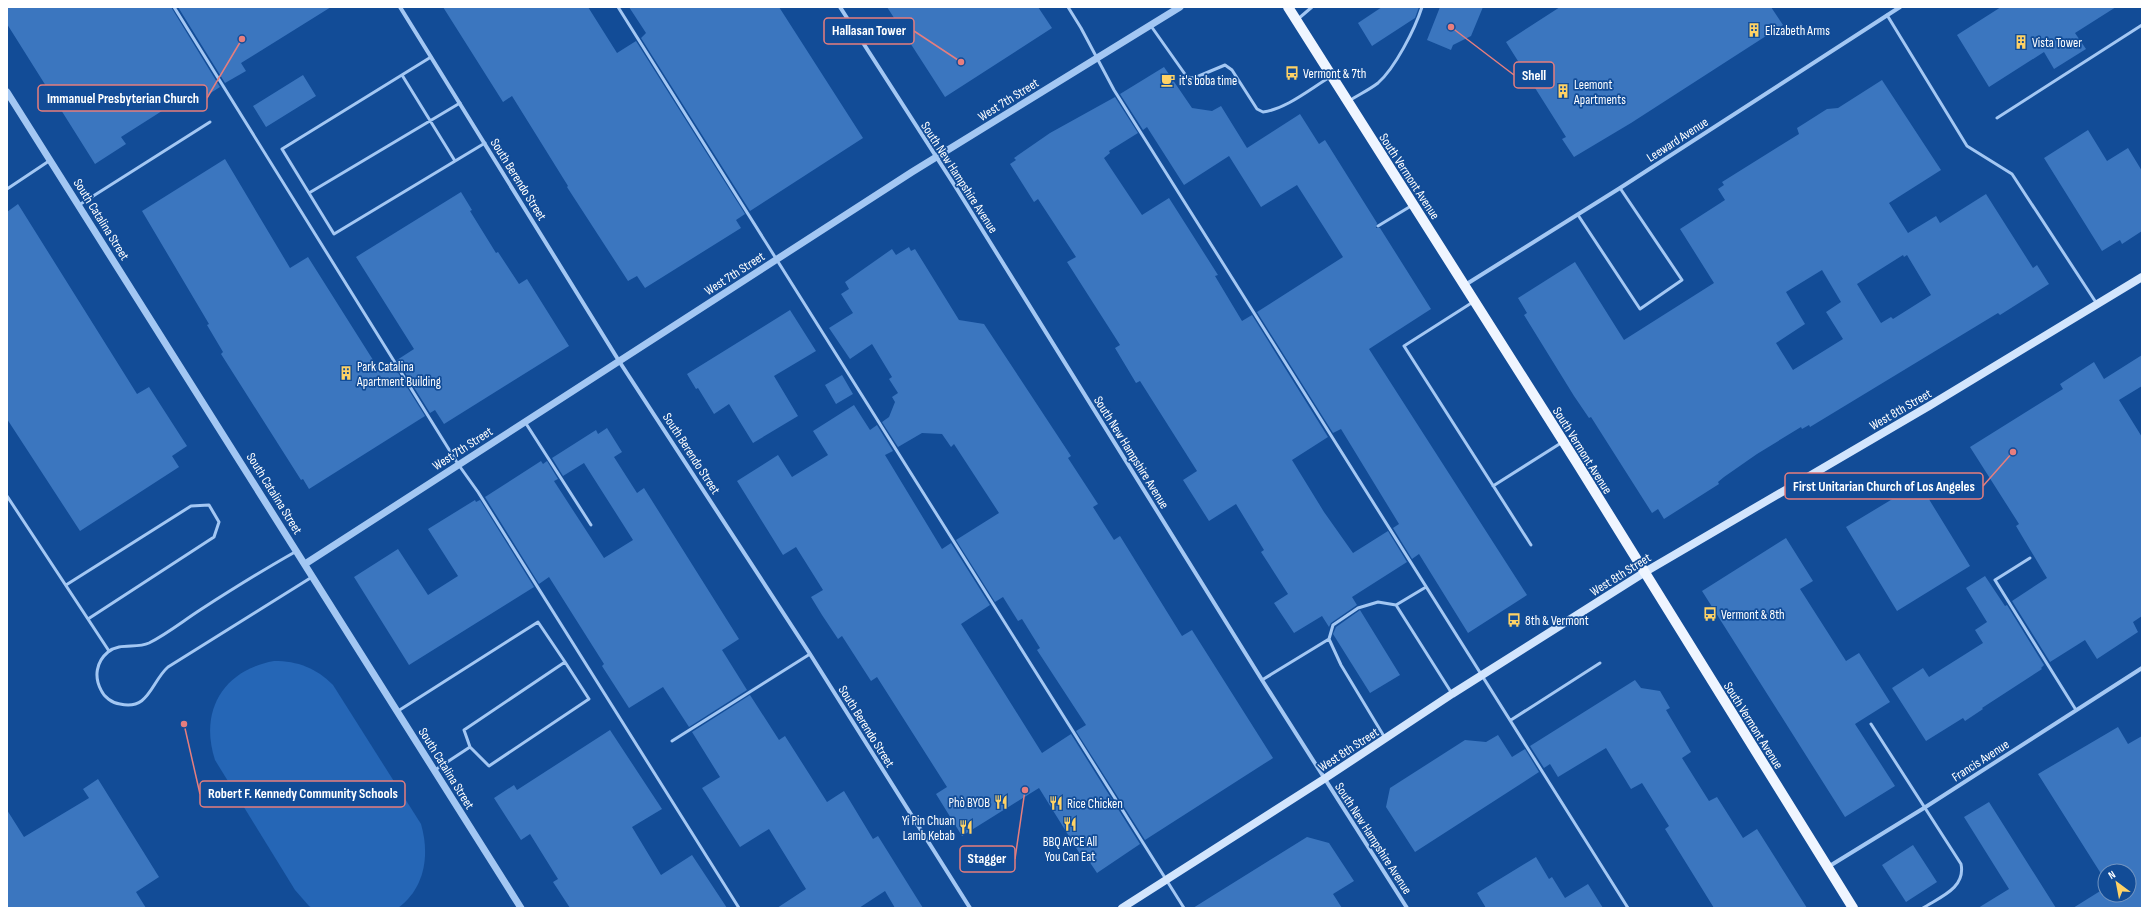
<svg xmlns="http://www.w3.org/2000/svg" width="2149" height="915" viewBox="0 0 2149 915" font-family="'Sofia Sans Condensed',sans-serif">
	<rect width="100%" height="100%" fill="#124c97"/>
	<path fill="#2566b6" d="M 274,661 C 298,661 316,668 333,685 L 421,824 C 430,855 425,888 398,908 L 312,908 L 309,906 L 295,890 L 215,760 C 199,711 223,670 274,661 Z"/>
	<path fill="#3b76bf" fill-rule="evenodd" d="M 7,7 L 171,7 L 220,87 L 190,106 L 184,97 L 121,137 L 126,144 L 95,164 L 7,24 Z
		M 178,7 L 331,7 L 241,63 L 246,71 L 225,83 Z
		M 443,7 L 588,7 L 617,53 L 636,41 L 745,214 L 736,220 L 741,228 L 645,288 L 637,276 L 628,281 L 567,187 L 568,186 L 512,96 L 503,102 Z
		M 629,7 L 779,7 L 863,138 L 750,211 L 641,38 L 646,33 Z
		M 887,7 L 1038,7 L 1052,28 L 945,97 Z
		M 1382,7 L 1419,7 L 1415,18 L 1372,46 L 1358,23 Z
		M 1440,7 L 1483,7 L 1471,36 L 1453,45 L 1451,50 L 1427,40 Z
		M 1560,7 L 1771,7 L 1783,25 L 1631,123 L 1574,157 L 1562,139 L 1566,137 L 1506,42 Z
		M 2001,7 L 2116,7 L 2075,33 L 2086,49 L 2054,69 L 2044,52 L 1989,87 L 1957,35 Z
		M 1164,67 L 1192,108 L 1212,111 L 1221,106 L 1247,148 L 1300,114 L 1319,144 L 1325,140 L 1377,223 L 1376,228 L 1380,228 L 1431,309 L 1369,349 L 1527,595 L 1468,633 L 1419,554 L 1412,559 L 1393,528 L 1399,524 L 1341,429 L 1333,433 L 1257,312 L 1343,257 L 1297,185 L 1261,207 L 1229,156 L 1184,185 L 1147,127 L 1143,130 L 1120,94 Z
		M 303,75 L 316,96 L 266,127 L 253,106 Z
		M 1882,80 L 1941,170 L 1889,203 L 1908,233 L 1936,216 L 1940,223 L 1986,194 L 2033,268 L 2037,265 L 2049,284 L 2000,315 L 1998,313 L 1810,427 L 1809,425 L 1802,429 L 1801,427 L 1757,454 L 1724,477 L 1718,482 L 1719,484 L 1664,519 L 1658,509 L 1652,513 L 1591,417 L 1589,418 L 1574,396 L 1524,315 L 1527,313 L 1518,298 L 1575,262 L 1624,340 L 1714,283 L 1680,229 L 1725,200 L 1718,189 L 1724,185 L 1722,182 L 1799,134 L 1797,128 L 1805,123 L 1827,109 L 1838,108 ZM 1903,255 L 1904,257 L 1907,255 L 1931,295 L 1893,319 L 1891,317 L 1881,323 L 1857,284 ZM 1822,270 L 1841,302 L 1826,312 L 1843,339 L 1793,370 L 1776,343 L 1805,324 L 1786,292 Z
		M 1115,97 L 1138,133 L 1109,151 L 1110,153 L 1104,158 L 1142,215 L 1169,198 L 1218,275 L 1215,276 L 1242,321 L 1252,315 L 1328,437 L 1292,460 L 1324,512 L 1353,553 L 1388,531 L 1407,562 L 1352,597 L 1357,605 L 1331,623 L 1329,627 L 1322,616 L 1294,633 L 1274,603 L 1288,594 L 1261,552 L 1264,550 L 1236,504 L 1209,521 L 1183,480 L 1197,471 L 1140,381 L 1136,383 L 1115,348 L 1120,345 L 1067,262 L 1076,257 L 1038,199 L 1034,202 L 1010,164 L 1016,160 L 1014,158 L 1050,133 Z
		M 2088,130 L 2107,161 L 2128,148 L 2142,171 L 2142,231 L 2122,244 L 2120,240 L 2102,251 L 2044,158 Z
		M 225,159 L 290,268 L 308,257 L 380,371 L 392,363 L 425,416 L 309,489 L 303,479 L 301,480 L 221,354 L 223,352 L 207,325 L 209,324 L 142,211 Z
		M 461,192 L 472,210 L 470,211 L 496,253 L 498,252 L 519,284 L 527,279 L 569,346 L 444,424 L 435,410 L 430,413 L 397,360 L 414,349 L 356,257 Z
		M 18,204 L 137,394 L 149,387 L 187,446 L 172,456 L 179,467 L 80,531 L 7,419 L 7,212 Z
		M 909,247 L 911,251 L 915,249 L 959,320 L 984,324 L 1071,456 L 1068,458 L 1098,504 L 1093,507 L 1114,540 L 1120,536 L 1182,636 L 1192,630 L 1273,758 L 1145,840 L 1076,731 L 1086,725 L 1037,650 L 1040,648 L 1022,619 L 1018,621 L 1003,597 L 995,602 L 956,540 L 999,513 L 954,444 L 951,447 L 942,434 L 922,433 L 898,447 L 882,422 L 889,417 L 895,402 L 892,397 L 898,393 L 889,379 L 892,377 L 872,344 L 850,359 L 829,328 L 853,313 L 841,294 L 849,289 L 845,282 L 892,249 L 896,255 Z
		M 790,310 L 816,351 L 774,376 L 798,416 L 753,443 L 729,404 L 714,414 L 698,388 L 696,389 L 687,374 Z
		M 2142,355 L 2142,386 L 2119,400 L 2142,437 L 2142,616 L 2133,622 L 2138,632 L 2097,659 L 2085,640 L 2050,662 L 2012,601 L 2047,578 L 2016,526 L 2019,524 L 1970,447 L 2063,389 L 2060,384 L 2094,362 L 2104,379 Z
		M 842,375 L 853,394 L 836,404 L 825,385 Z
		M 854,405 L 870,430 L 877,425 L 893,451 L 885,455 L 942,549 L 951,543 L 990,605 L 961,624 L 1042,753 L 1071,734 L 1140,844 L 1097,873 L 1085,855 L 1080,854 L 1039,788 L 962,836 L 936,794 L 947,787 L 877,677 L 871,681 L 842,636 L 838,639 L 822,615 L 811,597 L 823,590 L 796,547 L 783,555 L 737,481 L 778,455 L 792,477 L 828,455 L 813,431 Z
		M 607,428 L 622,452 L 614,457 L 637,493 L 644,488 L 739,639 L 722,650 L 747,690 L 689,727 L 663,687 L 629,708 L 602,666 L 604,664 L 549,577 L 539,584 L 485,497 L 541,461 L 543,464 L 547,461 L 558,479 L 554,481 L 604,558 L 633,540 L 584,463 L 563,476 L 552,458 L 596,430 L 598,434 Z
		M 1919,483 L 1970,566 L 1897,611 L 1846,527 Z
		M 475,500 L 476,502 L 480,500 L 534,587 L 409,665 L 354,577 L 398,549 L 428,595 L 458,576 L 428,529 Z
		M 1786,538 L 1813,581 L 1800,589 L 1846,661 L 1859,653 L 1890,702 L 1855,724 L 1895,786 L 1845,817 L 1702,591 Z
		M 1985,576 L 2005,606 L 2007,605 L 2044,665 L 2041,668 L 2042,669 L 1982,708 L 1983,709 L 1965,721 L 1963,718 L 1926,741 L 1892,688 L 1923,668 L 1929,677 L 1983,643 L 1975,630 L 1987,622 L 1966,588 Z
		M 1360,610 L 1400,675 L 1370,693 L 1333,634 L 1336,627 Z
		M 1635,680 L 1641,688 L 1660,691 L 1670,708 L 1666,710 L 1691,752 L 1682,758 L 1709,801 L 1717,797 L 1743,838 L 1757,829 L 1807,908 L 1714,908 L 1665,829 L 1669,826 L 1642,783 L 1631,789 L 1606,748 L 1558,777 L 1550,764 L 1544,768 L 1530,746 Z
		M 750,695 L 779,740 L 785,736 L 827,802 L 844,791 L 873,839 L 878,836 L 923,908 L 895,908 L 885,891 L 859,908 L 777,908 L 806,889 L 769,829 L 740,847 L 702,788 L 720,777 L 692,732 Z
		M 2118,727 L 2128,744 L 2142,736 L 2142,908 L 2073,908 L 2105,888 L 2105,895 L 2129,895 L 2129,871 L 2105,871 L 2105,880 L 2038,774 Z
		M 610,730 L 662,809 L 632,827 L 661,875 L 692,855 L 727,908 L 570,908 L 553,882 L 558,879 L 530,834 L 521,840 L 494,798 L 514,785 L 517,790 Z
		M 1498,735 L 1512,757 L 1525,749 L 1539,772 L 1415,852 L 1386,807 L 1390,788 L 1465,740 L 1486,742 Z
		M 98,779 L 159,877 L 136,892 L 146,908 L 7,908 L 7,810 L 24,837 L 89,798 L 83,789 Z
		M 1989,802 L 2056,908 L 1978,908 L 2009,889 L 1964,817 Z
		M 1307,837 L 1329,843 L 1354,881 L 1333,894 L 1342,908 L 1193,908 Z
		M 1913,845 L 1937,882 L 1906,902 L 1882,865 Z
		M 1536,857 L 1549,879 L 1552,877 L 1565,898 L 1588,884 L 1603,908 L 1486,908 L 1477,893 Z"/>
	<g fill="none" stroke-linecap="round" stroke-linejoin="round">
		<path stroke="#a3c7f3" stroke-width="3" d="M 174,7 L 458,464 L 478,492 L 739,908
			M 618,7 L 1184,908
			M 1068,7 L 1081,28 L 1114,90 L 1628,908
			M 1887,15 L 1967,146 L 2012,174 L 2097,304
			M 1298,19 L 1312,7
			M 1151,26 L 1187,77 L 1194,78 L 1225,65 L 1232,70 L 1257,109 L 1263,112 C 1286,109 1310,89 1330,77
			M 431,57 L 282,149 L 334,234 L 485,143
			M 402,75 L 455,161
			M 1349,101 C 1358,95 1369,90 1378,83 C 1395,68 1415,29 1422,7
			M 1997,118 L 2142,25
			M 7,189 L 49,161
			M 309,193 L 460,103
			M 79,205 L 210,122
			M 1578,215 L 1640,309 L 1682,280 L 1620,188
			M 1378,226 L 1411,206
			M 1473,302 L 1404,346 L 1531,545
			M 525,422 L 591,525
			M 1493,486 L 1561,443
			M 7,496 L 109,651
			M 295,552 C 263,570 231,590 200,610 C 183,621 167,634 149,643 C 136,649 120,642 108,652 C 96,662 94,677 101,690 C 104,697 112,703 120,704 C 149,711 151,682 168,667 L 312,577
			M 2030,558 L 1995,580 L 2076,710
			M 66,585 L 191,506 L 209,505 L 219,522 L 214,537 L 88,619
			M 1396,605 L 1451,692
			M 1329,639 L 1341,665 L 1385,738
			M 1262,680 L 1329,639 L 1333,625 L 1358,608 L 1378,602 L 1396,605 L 1426,587
			M 398,711 L 538,622 L 565,662 L 464,730 L 470,747 L 489,766 L 589,699 L 565,662
			M 1511,720 L 1600,663
			M 1871,724 L 1961,864 C 1966,888 1940,897 1923,908
			M 672,741 L 810,654
			M 435,770 L 470,747"/>
		<path stroke="#a3c7f3" stroke-width="4" d="M 400,7 L 619,361 L 810,654 L 970,908
			M 840,7 L 955,186 L 1262,680 L 1407,908
			M 1465,285 L 1620,188 L 1900,7
			M 1828,867 L 1924,808 L 2142,668"/>
		<path stroke="#a3c7f3" stroke-width="7" d="M 7,92 L 521,908
			M 305,564 L 912,172 L 1180,7"/>
		<path stroke="#d2e5fd" stroke-width="8" d="M 1122,908 L 1324,779 L 1452,694 L 1645,572 L 1929,406 L 2142,277"/>
		<path stroke="#eff5ff" stroke-width="10" d="M 1288,7 L 1577,463 L 1853,908"/>
	</g>
	<defs>
		<symbol id="building-bare" viewBox="-9 -9 18 18"><path d="M-4-6H4V6H1V3H-1V6H-4ZM-2.5-4.3h1.7v1.8h-1.7ZM.8-4.3h1.7v1.8H.8ZM-2.5-1h1.7V.8h-1.7ZM.8-1h1.7V.8H.8Z" fill="#ffd265" stroke="#124c97" stroke-width="2.5" paint-order="stroke"/></symbol>
		<symbol id="bus-bare" viewBox="-9 -9 18 18"><path d="M-5-6H5V4H4V6H2V4H-2V6H-4V4H-5ZM-3.5-4V0h7V-4ZM-3.5 1.2v1.5H-2V1.2ZM2 1.2v1.5H3.5V1.2Z" fill="#ffd265" stroke="#124c97" stroke-width="2.5" paint-order="stroke"/></symbol>
		<symbol id="cafe-bare" viewBox="-9 -9 18 18"><path d="M-5.5-4.5H6V0H3Q3 3.5 0 3.5H-2.5Q-5.5 3.5-5.5 0ZM3-3.2v2h1.7v-2ZM-6 4.5H4V6H-6Z" fill="#ffd265" stroke="#124c97" stroke-width="2.5" paint-order="stroke"/></symbol>
		<symbol id="restaurant-bare" viewBox="-9 -9 18 18"><path d="M-5-6h1v4h1v-4h1v4h1v-4h1v5L-1.5 .5V6h-2V.5L-5-1ZM5-6V6H3V1.5H1.5Q1.5-4 5-6Z" fill="#ffd265" stroke="#124c97" stroke-width="2.5" paint-order="stroke"/></symbol>
	</defs>
	<g fill-rule="evenodd">
		<use href="#building-bare" x="1744" y="20" width="20" height="20"/>
		<use href="#building-bare" x="2011" y="32" width="20" height="20"/>
		<use href="#bus-bare" x="1282" y="63" width="20" height="20"/>
		<use href="#cafe-bare" x="1158" y="70" width="20" height="20"/>
		<use href="#building-bare" x="1553" y="81" width="20" height="20"/>
		<use href="#building-bare" x="336" y="363" width="20" height="20"/>
		<use href="#bus-bare" x="1700" y="604" width="20" height="20"/>
		<use href="#bus-bare" x="1504" y="610" width="20" height="20"/>
		<use href="#restaurant-bare" x="991" y="792" width="20" height="20"/>
		<use href="#restaurant-bare" x="1046" y="793" width="20" height="20"/>
		<use href="#restaurant-bare" x="1060" y="814" width="20" height="20"/>
		<use href="#restaurant-bare" x="956" y="817" width="20" height="20"/>
	</g>
	<g text-anchor="middle" stroke-width="3.5" stroke-linejoin="round" paint-order="stroke">
		<g font-size="13" fill="#fff" stroke="#124c97" text-anchor="start">
			<text x="1765" y="35">Elizabeth Arms</text>
			<text x="2032" y="47">Vista Tower</text>
			<text x="1303" y="78">Vermont &amp; 7th</text>
			<text x="1179" y="85">it's boba time</text>
			<text x="1574" y="89">Leemont<tspan x="1574" dy="15">Apartments</tspan></text>
			<text x="357" y="371">Park Catalina<tspan x="357" dy="15">Apartment Building</tspan></text>
			<text x="1721" y="619">Vermont &amp; 8th</text>
			<text x="1525" y="625">8th &amp; Vermont</text>
			<text x="990" y="807" text-anchor="end">Phò BYOB</text>
			<text x="1067" y="808">Rice Chicken</text>
			<text x="955" y="825" text-anchor="end">Yi Pin Chuan<tspan x="955" dy="15">Lamb Kebab</tspan></text>
			<text x="1070" y="846" text-anchor="middle">BBQ AYCE All<tspan x="1070" dy="15">You Can Eat</tspan></text>
		</g>
		<g font-size="13" fill="#fff" stroke="#124c97">
			<text transform="translate(1008 99) rotate(-32)" y="5">West 7th Street</text>
			<text transform="translate(1677 139) rotate(-33)" y="5">Leeward Avenue</text>
			<text transform="translate(1410 176) rotate(57)" y="5">South Vermont Avenue</text>
			<text transform="translate(960 177) rotate(57)" y="5">South New Hampshire Avenue</text>
			<text transform="translate(519 179) rotate(58)" y="5">South Berendo Street</text>
			<text transform="translate(102 219) rotate(58)" y="5">South Catalina Street</text>
			<text transform="translate(734 273) rotate(-33)" y="5">West 7th Street</text>
			<text transform="translate(1900 409) rotate(-30)" y="5">West 8th Street</text>
			<text transform="translate(462 448) rotate(-33)" y="5">West 7th Street</text>
			<text transform="translate(1583 450) rotate(58)" y="5">South Vermont Avenue</text>
			<text transform="translate(1132 452) rotate(58)" y="5">South New Hampshire Avenue</text>
			<text transform="translate(692 453) rotate(57)" y="5">South Berendo Street</text>
			<text transform="translate(275 493) rotate(58)" y="5">South Catalina Street</text>
			<text transform="translate(1620 574) rotate(-32)" y="5">West 8th Street</text>
			<text transform="translate(1754 725) rotate(58)" y="5">South Vermont Avenue</text>
			<text transform="translate(867 726) rotate(58)" y="5">South Berendo Street</text>
			<text transform="translate(1348 749) rotate(-33)" y="5">West 8th Street</text>
			<text transform="translate(1980 760) rotate(-33)" y="5">Francis Avenue</text>
			<text transform="translate(447 768) rotate(58)" y="5">South Catalina Street</text>
			<text transform="translate(1374 838) rotate(57)" y="5">South New Hampshire Avenue</text>
		</g>
	</g>
	<path fill="none" stroke="#e67e7e" stroke-width="1.5" d="M961 62L914 31M1451 27L1514 75M242 39L207 98M2013 452L1983 486M184 724L200 794M1025 790L1015 859"/>
	<g fill="#e67e7e" stroke="#124c97" stroke-width="1.5">
		<circle cx="961" cy="62" r="4"/>
		<circle cx="1451" cy="27" r="4"/>
		<circle cx="242" cy="39" r="4"/>
		<circle cx="2013" cy="452" r="4"/>
		<circle cx="184" cy="724" r="4"/>
		<circle cx="1025" cy="790" r="4"/>
	</g>
	<g fill="#124c97" stroke="#e67e7e" stroke-width="1.5">
		<rect x="824" y="18" width="90" height="26" rx="4"/>
		<rect x="1514" y="62" width="40" height="26" rx="4"/>
		<rect x="38" y="85" width="169" height="26" rx="4"/>
		<rect x="1785" y="473" width="198" height="26" rx="4"/>
		<rect x="200" y="781" width="205" height="26" rx="4"/>
		<rect x="960" y="846" width="55" height="26" rx="4"/>
	</g>
	<g font-size="14" text-anchor="middle" font-weight="bold" fill="#fff">
		<text x="869" y="35">Hallasan Tower</text>
		<text x="1534" y="80">Shell</text>
		<text x="123" y="103">Immanuel Presbyterian Church</text>
		<text x="1884" y="491">First Unitarian Church of Los Angeles</text>
		<text x="303" y="798">Robert F. Kennedy Community Schools</text>
		<text x="987" y="863">Stagger</text>
	</g>
	<rect width="2149" height="915" fill="none" stroke="#ffffff" stroke-width="16"/>
	<g transform="translate(2117 883) rotate(328)"><circle r="19" fill="#124c97" stroke="#7194c1"/>
	<path d="M0-3L7 15L0 10L-7 15Z" fill="#ffd265"/>
	<text y="-6" font-size="11" font-weight="bold" text-anchor="middle" fill="#ffffff">N</text>
	</g>
</svg>
